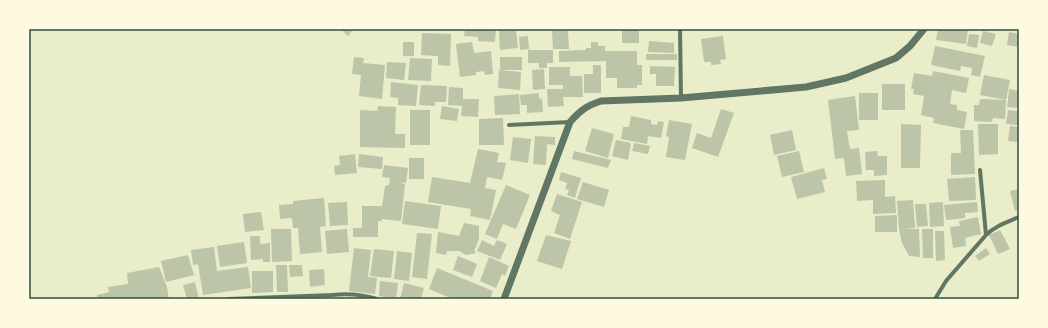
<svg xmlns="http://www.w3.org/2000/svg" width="1048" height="328" viewBox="0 0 1048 328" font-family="'Archivo Narrow',sans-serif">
	<rect width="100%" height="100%" fill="#e9edc9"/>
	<path fill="#bcc5a7" d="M 343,29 L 353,29 L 348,36 L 342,30 Z
		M 465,29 L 496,29 L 495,42 L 478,41 L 478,37 L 464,36 Z
		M 622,29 L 639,29 L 639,43 L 622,43 Z
		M 938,29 L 968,29 L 966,44 L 936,40 Z
		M 516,30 L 518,48 L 500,50 L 499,31 Z
		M 552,31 L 568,31 L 569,49 L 553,49 Z
		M 983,31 L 996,34 L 992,46 L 980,43 Z
		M 1009,32 L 1019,34 L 1019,50 L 1017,50 L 1018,47 L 1007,45 Z
		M 422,33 L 451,34 L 450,66 L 438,65 L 438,56 L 421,55 Z
		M 969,34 L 979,35 L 977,48 L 967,46 Z
		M 528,36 L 529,49 L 520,50 L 519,37 Z
		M 723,36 L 726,59 L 720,60 L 721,64 L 711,65 L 711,62 L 704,62 L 701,39 Z
		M 649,41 L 674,43 L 674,53 L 648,52 Z
		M 403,42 L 414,42 L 414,56 L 403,56 Z
		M 472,42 L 474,53 L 491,51 L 493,74 L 485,75 L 484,71 L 476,72 L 476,75 L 460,77 L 456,44 Z
		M 591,42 L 598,42 L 598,46 L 605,46 L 605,51 L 637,51 L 637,65 L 642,65 L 642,85 L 637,85 L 637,88 L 617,88 L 617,78 L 606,78 L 606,61 L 559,62 L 559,51 L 586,50 L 586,48 L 591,48 Z
		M 935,46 L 985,56 L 980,77 L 971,75 L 972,68 L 961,66 L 960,71 L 931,65 Z
		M 528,50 L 553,50 L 553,63 L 547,63 L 547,68 L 539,68 L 539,63 L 528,63 Z
		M 646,54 L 677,54 L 677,60 L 646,60 Z
		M 354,57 L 364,58 L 363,63 L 385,65 L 382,99 L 359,96 L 361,75 L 352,74 Z
		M 500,57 L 522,57 L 522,70 L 500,70 Z
		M 410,58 L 432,59 L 431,81 L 408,80 Z
		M 387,62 L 406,63 L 404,80 L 386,78 Z
		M 593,65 L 601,65 L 601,93 L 584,93 L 584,74 L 593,74 Z
		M 650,66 L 675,67 L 674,86 L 656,86 L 656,74 L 650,74 Z
		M 549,67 L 570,67 L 570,76 L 582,76 L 583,97 L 563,97 L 564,106 L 548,107 L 547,89 L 563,89 L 563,85 L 549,85 Z
		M 544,69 L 545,89 L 533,90 L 532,70 Z
		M 499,70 L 521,72 L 520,90 L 498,88 Z
		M 933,71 L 969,78 L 966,93 L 952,90 L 950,104 L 957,105 L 957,110 L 967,112 L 964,129 L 933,123 L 934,118 L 921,115 L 924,96 L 913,94 L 914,89 L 911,89 L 914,73 L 932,76 Z
		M 984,75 L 1010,80 L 1006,100 L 980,95 Z
		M 391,82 L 418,85 L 416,106 L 398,105 L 398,98 L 390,97 Z
		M 882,84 L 905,84 L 905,110 L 882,110 Z
		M 421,85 L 447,86 L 446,102 L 435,102 L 435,106 L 419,105 Z
		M 449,87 L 463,88 L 463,99 L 479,99 L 478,117 L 461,116 L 462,106 L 448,105 Z
		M 1009,89 L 1019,91 L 1019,108 L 1007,107 L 1008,100 L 1010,100 L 1008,100 Z
		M 539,93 L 539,99 L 542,98 L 543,112 L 527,113 L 527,105 L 521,105 L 520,95 Z
		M 859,93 L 878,93 L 878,120 L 859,120 Z
		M 519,94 L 520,114 L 495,115 L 494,96 Z
		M 855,96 L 859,130 L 847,131 L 850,149 L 859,148 L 862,174 L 846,176 L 844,158 L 835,159 L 828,100 Z
		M 980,99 L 1006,100 L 1005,119 L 993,118 L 992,122 L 974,121 L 974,105 L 979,105 Z
		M 378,106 L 396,107 L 395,134 L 405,134 L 405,148 L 360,147 L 360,110 L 377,111 Z
		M 442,106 L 459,109 L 457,121 L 440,119 Z
		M 721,109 L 734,113 L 718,157 L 692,148 L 697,133 L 711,138 Z
		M 410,110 L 430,110 L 430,145 L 410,145 Z
		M 1008,110 L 1019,111 L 1019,125 L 1006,124 Z
		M 631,116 L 651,120 L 651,124 L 657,125 L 658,121 L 664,122 L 661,138 L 648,136 L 647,144 L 621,139 L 623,127 L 629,127 Z
		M 503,118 L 504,145 L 479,145 L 479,119 Z
		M 669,120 L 692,124 L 685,160 L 666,157 L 669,137 L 666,136 Z
		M 901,124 L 921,125 L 920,168 L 901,168 Z
		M 978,124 L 998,124 L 998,154 L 979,155 Z
		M 1010,126 L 1019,127 L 1019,142 L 1008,141 Z
		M 592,128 L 614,134 L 608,158 L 585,151 Z
		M 792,130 L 796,150 L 774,155 L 770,135 Z
		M 960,130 L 973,130 L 975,174 L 951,175 L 951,153 L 961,153 Z
		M 535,136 L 555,137 L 555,145 L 547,144 L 546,165 L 533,164 Z
		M 513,137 L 531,139 L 528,163 L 510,160 Z
		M 616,140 L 631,143 L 628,160 L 612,156 Z
		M 634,143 L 650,146 L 648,154 L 632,151 Z
		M 478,149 L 499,153 L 497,162 L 506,163 L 502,180 L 487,177 L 485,188 L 496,190 L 490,220 L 470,216 L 471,209 L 428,202 L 432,177 L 470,183 Z
		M 574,151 L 611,160 L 608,168 L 572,159 Z
		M 799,151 L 804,172 L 782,177 L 777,156 Z
		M 877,151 L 878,156 L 887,156 L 887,175 L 874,176 L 874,170 L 866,170 L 865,152 Z
		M 355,154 L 357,173 L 335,175 L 334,166 L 340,165 L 339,156 Z
		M 359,154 L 383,157 L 382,169 L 358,167 Z
		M 409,158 L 424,158 L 424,179 L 409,179 Z
		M 384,165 L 408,168 L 406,183 L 396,182 L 405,184 L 401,221 L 381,219 L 382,221 L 378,221 L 378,237 L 353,237 L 353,228 L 362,228 L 362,206 L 382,206 L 385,186 L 389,185 L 390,178 L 382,177 Z
		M 824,168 L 827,179 L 822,180 L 825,192 L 797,199 L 791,177 Z
		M 561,172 L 581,178 L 575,198 L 567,195 L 569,190 L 565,189 L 567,183 L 559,180 Z
		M 975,177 L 976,200 L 949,201 L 947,179 Z
		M 885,180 L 885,197 L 895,196 L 896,213 L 873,214 L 873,200 L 857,201 L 856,181 Z
		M 583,182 L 609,190 L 604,207 L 577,199 Z
		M 506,185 L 530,195 L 516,229 L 503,224 L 497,239 L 485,234 Z
		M 1019,189 L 1019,210 L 1015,211 L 1010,191 Z
		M 557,194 L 582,202 L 570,239 L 554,233 L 560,215 L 551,211 Z
		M 324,198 L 326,226 L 320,227 L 322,252 L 300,254 L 298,228 L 293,228 L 292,218 L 280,219 L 279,205 L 293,204 L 293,201 Z
		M 913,200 L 915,228 L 905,229 L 919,229 L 920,257 L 909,256 L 902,243 L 899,229 L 897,201 Z
		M 405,201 L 441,206 L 438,229 L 402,224 Z
		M 347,202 L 348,225 L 330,226 L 328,203 Z
		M 943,202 L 944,226 L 930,227 L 929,203 Z
		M 977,202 L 978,212 L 965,213 L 965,218 L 946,220 L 944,205 Z
		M 915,204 L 926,204 L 928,226 L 917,227 Z
		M 261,212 L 264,230 L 245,232 L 243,214 Z
		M 897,215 L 897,232 L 875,232 L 875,216 Z
		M 978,217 L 981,234 L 965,238 L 966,246 L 953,248 L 950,227 L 960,226 L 959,221 Z
		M 464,223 L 479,226 L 479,239 L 474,251 L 476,253 L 466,255 L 459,251 L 447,251 L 446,255 L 436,253 L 438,232 L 459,236 Z
		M 271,229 L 291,229 L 292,261 L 272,262 Z
		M 347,229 L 349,252 L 327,254 L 325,231 Z
		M 922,229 L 933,229 L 933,258 L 923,258 Z
		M 1000,230 L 1010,249 L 998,254 L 989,235 Z
		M 935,231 L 944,231 L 945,260 L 936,261 Z
		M 417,233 L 432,234 L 427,279 L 412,277 Z
		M 546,235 L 571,241 L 562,269 L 537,261 Z
		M 250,236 L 260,236 L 260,244 L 270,243 L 270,262 L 263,262 L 263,259 L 251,260 Z
		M 482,240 L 494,246 L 497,240 L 507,244 L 500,260 L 477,251 Z
		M 244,242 L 247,263 L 220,267 L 217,246 Z
		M 214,247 L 217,271 L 248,267 L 251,288 L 203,295 L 198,264 L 193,265 L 191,250 Z
		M 354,248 L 371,250 L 368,277 L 377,278 L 375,294 L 349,291 Z
		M 986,248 L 990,254 L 979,261 L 975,256 Z
		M 374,249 L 394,251 L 391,278 L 370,276 Z
		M 397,251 L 412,253 L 409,281 L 394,279 Z
		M 188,255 L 194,275 L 166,282 L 161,261 Z
		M 458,256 L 477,264 L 472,277 L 453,270 Z
		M 489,257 L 509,266 L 505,276 L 502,274 L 496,288 L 480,281 Z
		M 276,265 L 287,265 L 288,292 L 277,292 Z
		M 289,265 L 302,265 L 303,276 L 290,277 Z
		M 159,267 L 167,287 L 169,299 L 97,299 L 97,295 L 109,292 L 108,287 L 128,284 L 127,273 Z
		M 437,268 L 493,291 L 490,299 L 453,299 L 429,289 Z
		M 324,269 L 325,285 L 310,287 L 309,270 Z
		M 252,271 L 273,271 L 273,292 L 252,293 Z
		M 380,281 L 398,283 L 396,299 L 379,296 Z
		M 195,282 L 199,299 L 187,299 L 183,285 Z
		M 404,283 L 424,288 L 421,299 L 400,299 Z"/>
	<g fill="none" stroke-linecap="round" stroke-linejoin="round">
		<path stroke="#617663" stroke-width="4" d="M 680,29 L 681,98
			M 509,125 L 570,122
			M 980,170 L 986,235
			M 228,299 L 332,295 C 348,293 361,294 377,299
			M 935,299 L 946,281 L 986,235 C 995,226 1007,222 1019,217"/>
		<path stroke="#617663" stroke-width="7" d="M 504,299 L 570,122 C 581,110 586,106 601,101 L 681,98 L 806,87 L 846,78 L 896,58 L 910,46 L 924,29"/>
	</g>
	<rect width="1048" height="328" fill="none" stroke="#fefae0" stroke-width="60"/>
	<rect x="30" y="30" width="988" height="268" fill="none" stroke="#344e41" stroke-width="1.5"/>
</svg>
